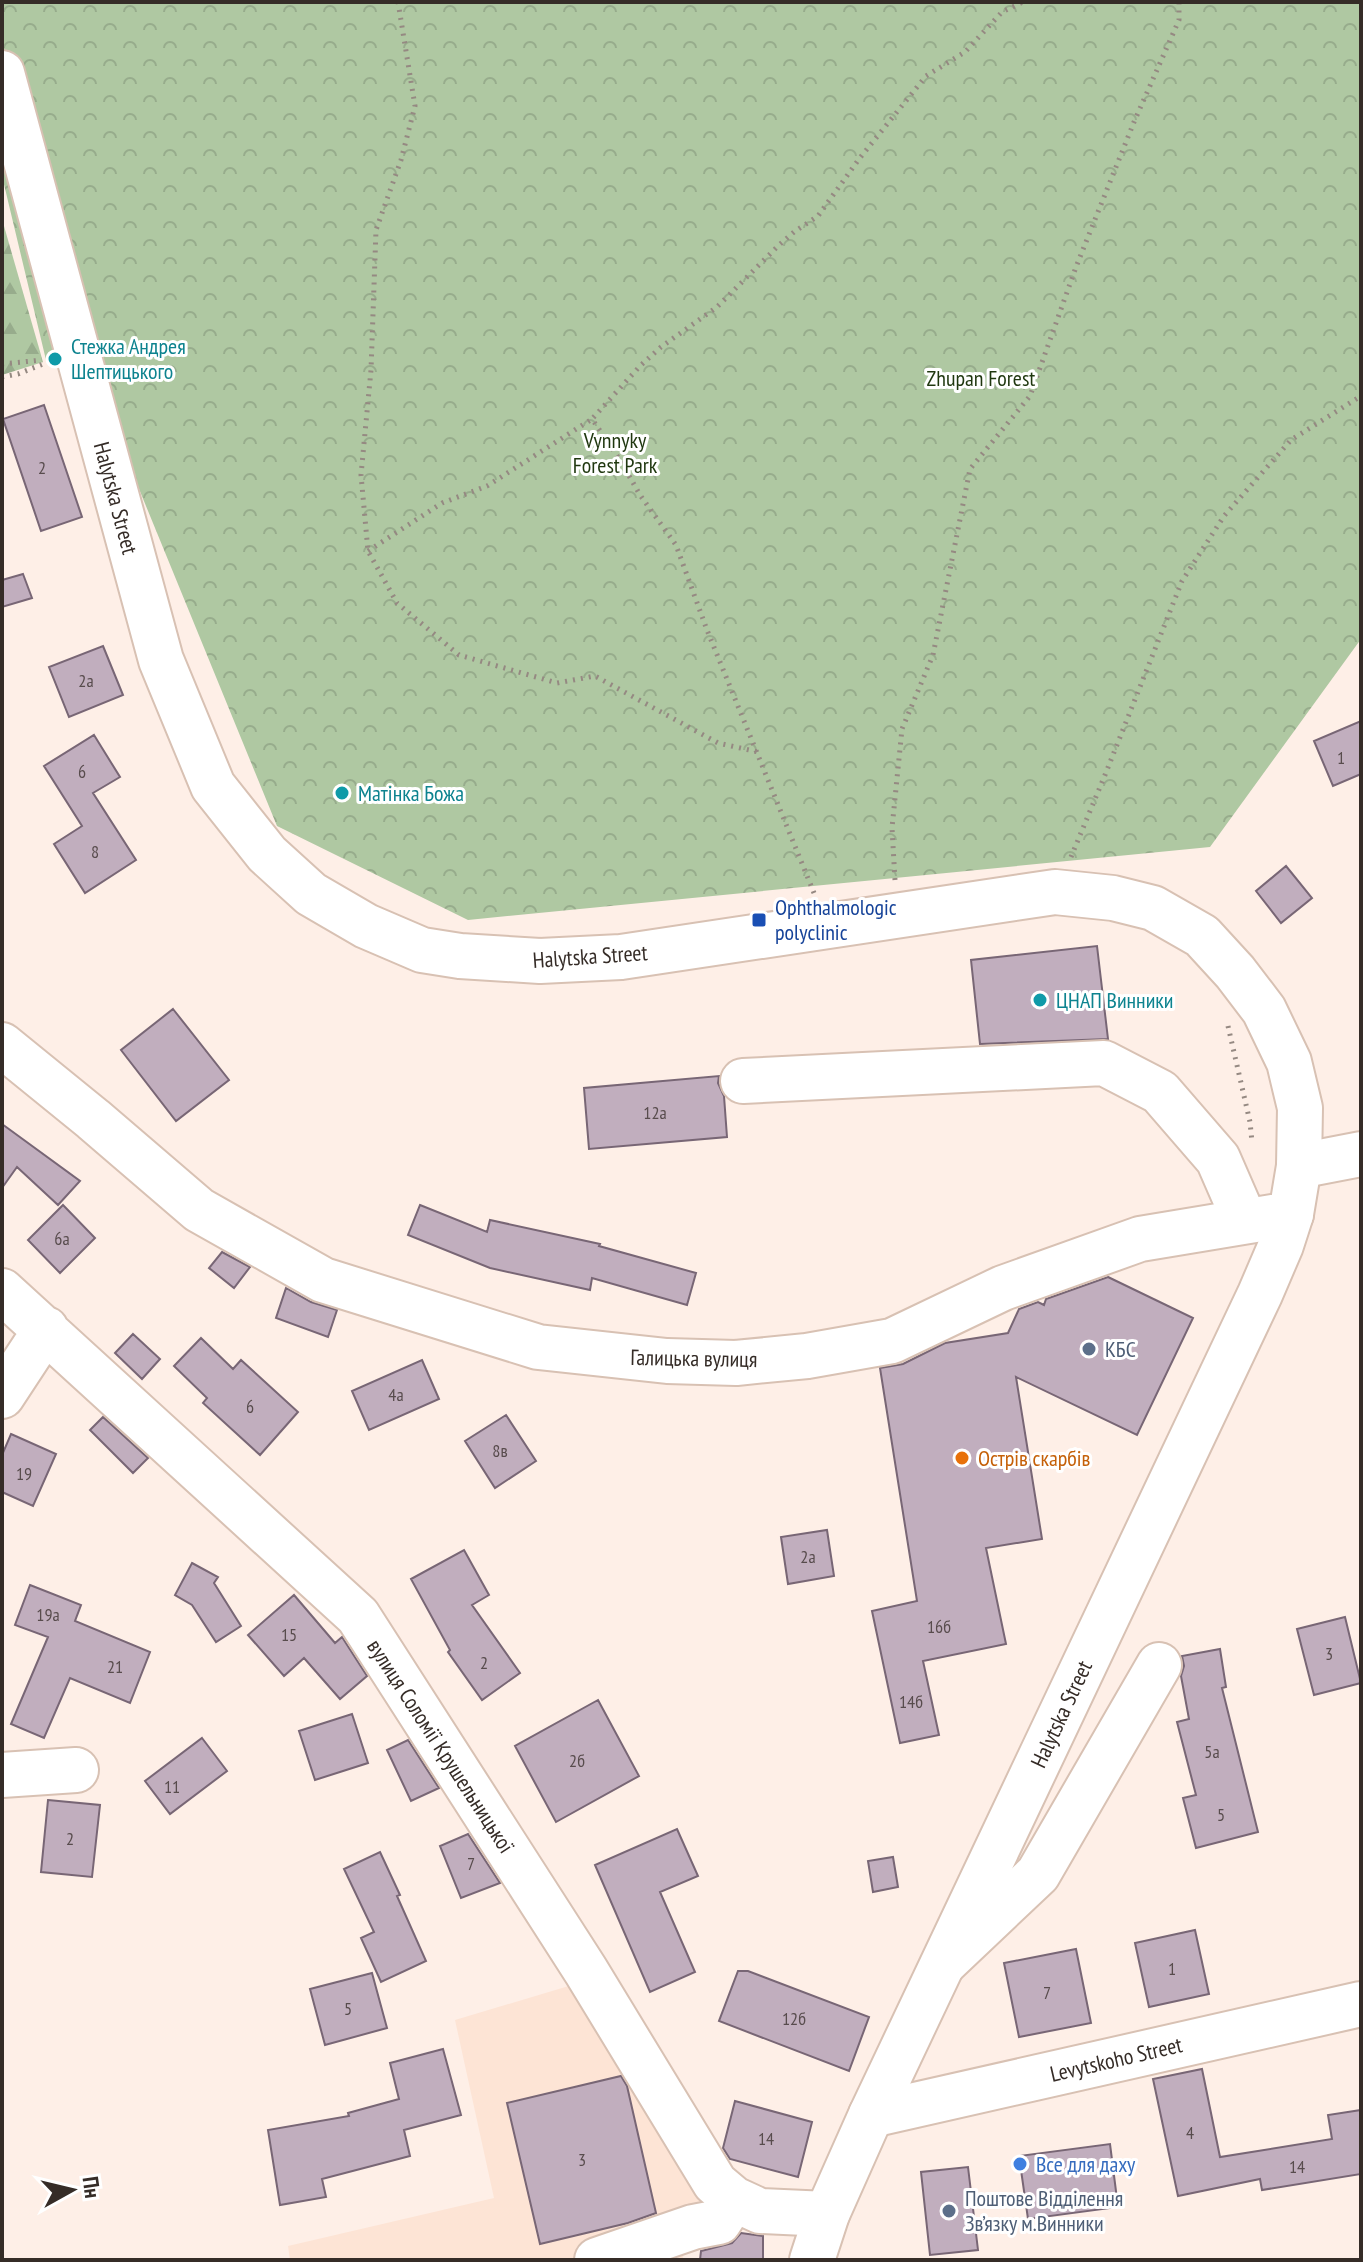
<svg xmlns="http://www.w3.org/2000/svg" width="1363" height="2262" viewBox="0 0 1363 2262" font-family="'PT Sans Narrow',sans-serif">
	<defs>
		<pattern id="forest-firs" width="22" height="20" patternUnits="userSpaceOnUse" patternTransform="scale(2)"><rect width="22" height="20" fill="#afc8a2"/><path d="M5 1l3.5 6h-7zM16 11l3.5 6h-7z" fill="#97ac8c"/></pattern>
		<pattern id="park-crowns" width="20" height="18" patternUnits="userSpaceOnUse" patternTransform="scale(2)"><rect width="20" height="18" fill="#afc8a2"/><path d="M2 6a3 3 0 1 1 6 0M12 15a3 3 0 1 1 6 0" fill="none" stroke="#97ac8c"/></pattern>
	</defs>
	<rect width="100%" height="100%" fill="#feefe7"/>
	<path fill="#fde4d5" d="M 582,1982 L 707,2189 L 708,2214 L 684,2222 L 683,2260 L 290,2260 L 288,2246 L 494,2198 L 455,2020 Z"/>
	<path fill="url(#forest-firs)" d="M 2,219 L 43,362 L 2,375 Z"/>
	<path fill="url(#park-crowns)" d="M 2,2 L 1361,2 L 1361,639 L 1210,847 L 468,920 L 277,826 L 85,357 L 46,360 L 2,176 Z"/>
	<path fill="#c1aebe" stroke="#786675" stroke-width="2" d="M 44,405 L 82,517 L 41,531 L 3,419 Z
		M 23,574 L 32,598 L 2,607 L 2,580 Z
		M 103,646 L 123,695 L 69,717 L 49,667 Z
		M 1361,721 L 1361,774 L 1333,786 L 1314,741 Z
		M 94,735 L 120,777 L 93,793 L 136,860 L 85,893 L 54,844 L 82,826 L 44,766 Z
		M 1286,866 L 1312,898 L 1281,923 L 1256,891 Z
		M 1097,946 L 1108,1039 L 980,1044 L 971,960 Z
		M 173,1009 L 229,1080 L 176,1121 L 121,1050 Z
		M 719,1076 L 718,1083 L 724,1096 L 727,1137 L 589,1149 L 584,1088 Z
		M 2,1124 L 80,1181 L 58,1205 L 17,1167 L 2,1188 Z
		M 63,1205 L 95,1238 L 60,1273 L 28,1240 Z
		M 420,1205 L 487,1232 L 490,1220 L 600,1244 L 599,1246 L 696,1273 L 687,1305 L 592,1278 L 590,1290 L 490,1268 L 408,1235 Z
		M 222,1252 L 250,1267 L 234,1288 L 209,1268 Z
		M 1108,1277 L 1193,1318 L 1137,1435 L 1016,1377 L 1042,1539 L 986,1548 L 1006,1644 L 923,1661 L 939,1735 L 900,1743 L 872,1611 L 917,1601 L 880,1368 L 903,1364 L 945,1343 L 1008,1333 L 1019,1309 L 1038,1302 L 1044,1305 L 1046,1299 Z
		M 286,1288 L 311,1302 L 337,1310 L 328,1337 L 276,1318 Z
		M 133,1334 L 160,1359 L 142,1379 L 115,1353 Z
		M 201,1338 L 233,1369 L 241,1360 L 298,1412 L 260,1455 L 203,1403 L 207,1398 L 174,1366 Z
		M 422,1360 L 439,1399 L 369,1430 L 352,1391 Z
		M 506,1415 L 536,1461 L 495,1488 L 465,1441 Z
		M 103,1417 L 148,1458 L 133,1473 L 90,1430 Z
		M 11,1434 L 56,1454 L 33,1506 L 2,1492 L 2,1455 Z
		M 827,1530 L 834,1576 L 788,1584 L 781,1537 Z
		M 464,1550 L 489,1595 L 472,1605 L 520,1673 L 482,1700 L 448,1652 L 450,1650 L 411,1579 Z
		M 192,1563 L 218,1577 L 214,1583 L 241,1626 L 216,1642 L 192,1605 L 175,1595 Z
		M 30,1585 L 81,1605 L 75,1621 L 150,1652 L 130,1703 L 70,1678 L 44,1738 L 11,1724 L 48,1637 L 15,1625 Z
		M 294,1595 L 335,1643 L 342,1637 L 367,1676 L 340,1699 L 304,1658 L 284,1676 L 248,1635 Z
		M 1345,1617 L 1361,1683 L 1314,1695 L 1297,1629 Z
		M 1220,1649 L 1226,1687 L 1222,1688 L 1258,1832 L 1196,1848 L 1183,1798 L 1196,1795 L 1177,1722 L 1189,1719 L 1181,1676 L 1184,1666 L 1182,1656 Z
		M 598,1700 L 639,1776 L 556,1822 L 515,1746 Z
		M 352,1714 L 368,1763 L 315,1780 L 299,1731 Z
		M 202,1738 L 227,1771 L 170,1814 L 145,1781 Z
		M 408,1740 L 439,1788 L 411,1801 L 387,1750 Z
		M 48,1800 L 100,1805 L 92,1877 L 41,1872 Z
		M 677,1829 L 698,1876 L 660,1892 L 695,1972 L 650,1992 L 595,1865 Z
		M 468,1834 L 500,1883 L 461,1898 L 440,1846 Z
		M 380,1852 L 400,1895 L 397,1896 L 426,1961 L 381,1982 L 361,1938 L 374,1932 L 344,1869 Z
		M 893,1857 L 898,1887 L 873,1892 L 868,1861 Z
		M 1195,1930 L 1209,1994 L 1149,2007 L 1135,1943 Z
		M 1076,1949 L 1091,2023 L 1019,2037 L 1004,1963 Z
		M 738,1971 L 748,1971 L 869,2017 L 849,2071 L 719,2021 Z
		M 372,1973 L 387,2028 L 325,2045 L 310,1989 Z
		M 443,2049 L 461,2115 L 404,2130 L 410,2156 L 322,2179 L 326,2197 L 280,2205 L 268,2130 L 349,2116 L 348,2113 L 399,2099 L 390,2063 Z
		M 1202,2069 L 1220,2157 L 1332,2139 L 1328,2115 L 1361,2110 L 1361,2174 L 1262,2190 L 1260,2179 L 1178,2196 L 1153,2079 Z
		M 621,2076 L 627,2086 L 656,2213 L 628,2223 L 540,2244 L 507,2103 Z
		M 735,2101 L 812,2122 L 798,2177 L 730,2159 L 723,2148 Z
		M 1110,2144 L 1118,2207 L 1028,2219 L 1019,2156 Z
		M 968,2167 L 978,2250 L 930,2255 L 921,2172 Z
		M 741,2233 L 763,2236 L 763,2260 L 700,2260 L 701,2251 L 732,2243 Z"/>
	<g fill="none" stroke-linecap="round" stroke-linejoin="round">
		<defs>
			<path id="minor" d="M 2,1045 L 93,1119 L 199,1210 L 323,1280 L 538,1347 L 667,1361 L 736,1363 L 807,1356 L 892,1341 L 1003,1288 L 1140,1239 L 1291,1214
				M 743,1081 L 1104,1063 L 1160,1092 L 1218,1159 L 1245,1221
				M 1299,1166 L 1361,1154
				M 2,1291 L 358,1616 L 586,1971 L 715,2183 L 734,2199 L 760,2211 L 827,2214
				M 2,1396 L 46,1329
				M 2,1775 L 76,1770
				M 945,1962 L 1038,1874 L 1159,1665
				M 871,2115 L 1361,2004
				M 597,2260 L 693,2227 L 719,2222 L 734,2199"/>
			<path id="major" d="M 2,73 L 161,660 L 213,786 L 267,854 L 311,894 L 366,926 L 422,950 L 460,956 L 540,961 L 621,957 L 1055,892 L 1113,898 L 1153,908 L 1202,936 L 1235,972 L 1264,1010 L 1289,1062 L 1300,1108 L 1299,1166 L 1291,1214 L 1281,1245 L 1260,1294 L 871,2115 L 827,2214 L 812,2260"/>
		</defs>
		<use href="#minor" stroke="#d8c1b3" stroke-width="48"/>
		<use href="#major" stroke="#d8c1b3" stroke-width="48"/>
		<path stroke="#958982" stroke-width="5" stroke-dasharray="2 6" stroke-linecap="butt" d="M 398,2 L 415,106 L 401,160 L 376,230 L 371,370 L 361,475 L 368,551 L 397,603 L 459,655 L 557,683 L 595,676 L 718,743 L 758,752
			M 2,364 L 42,360
			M 2,377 L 18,374 L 43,364
			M 368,551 L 442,503 L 487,486 L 592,419
			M 1071,857 L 1105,775 L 1182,581 L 1224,516 L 1291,440 L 1361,396
			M 895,880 L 892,828 L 902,729 L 933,655 L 970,469 L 1030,396 L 1076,267 L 1134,122 L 1179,20 L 1179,2
			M 814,893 L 707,630 L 676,545 L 640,495 L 620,460 L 592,419 L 640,366 L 661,347 L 717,307 L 779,245 L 794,232 L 818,216 L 859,159 L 926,76 L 965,52 L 1002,12 L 1023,2
			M 1228,1026 L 1250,1122 L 1252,1142"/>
		<use href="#minor" stroke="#fff" stroke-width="44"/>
		<use href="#major" stroke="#fff" stroke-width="44"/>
	</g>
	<g fill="#0f9aa8" stroke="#fff" stroke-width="3">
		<circle cx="55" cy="359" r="8"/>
		<circle cx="342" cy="793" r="8"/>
		<circle cx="1040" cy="1000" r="8"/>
	</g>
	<rect fill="#1a4fb4" stroke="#fff" stroke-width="3" x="751" y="912" width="16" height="16" rx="4"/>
	<g fill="#5c6f8a" stroke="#fff" stroke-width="3">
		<circle cx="1089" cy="1349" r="8"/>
		<circle cx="949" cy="2211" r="8"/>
	</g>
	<circle fill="#e8710a" stroke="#fff" stroke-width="3" cx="962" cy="1458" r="8"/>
	<circle fill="#3f7fe0" stroke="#fff" stroke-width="3" cx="1020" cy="2164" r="8"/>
	<g text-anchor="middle" stroke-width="6" stroke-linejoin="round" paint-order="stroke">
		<g font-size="18" fill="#584c4d">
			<text x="42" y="474">2</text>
			<text x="86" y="687">2а</text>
			<text x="1341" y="764">1</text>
			<text x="82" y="778">6</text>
			<text x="95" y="858">8</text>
			<text x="655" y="1119">12а</text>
			<text x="62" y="1245">6а</text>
			<text x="396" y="1401">4а</text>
			<text x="250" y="1413">6</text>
			<text x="500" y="1457">8в</text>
			<text x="24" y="1480">19</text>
			<text x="808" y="1563">2а</text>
			<text x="48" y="1621">19а</text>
			<text x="939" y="1633">16б</text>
			<text x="289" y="1641">15</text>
			<text x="1329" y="1660">3</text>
			<text x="484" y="1669">2</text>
			<text x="115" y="1673">21</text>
			<text x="911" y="1708">14б</text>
			<text x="1212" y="1758">5а</text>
			<text x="577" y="1767">2б</text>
			<text x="172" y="1793">11</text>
			<text x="1221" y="1821">5</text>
			<text x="70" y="1845">2</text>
			<text x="471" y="1870">7</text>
			<text x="1172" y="1975">1</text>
			<text x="1047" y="1999">7</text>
			<text x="348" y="2015">5</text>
			<text x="794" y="2025">12б</text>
			<text x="1190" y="2139">4</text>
			<text x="766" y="2145">14</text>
			<text x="582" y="2166">3</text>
			<text x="1297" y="2173">14</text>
		</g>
		<g font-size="22" fill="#0d838f" stroke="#fff" text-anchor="start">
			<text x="71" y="354">Стежка Андрея<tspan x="71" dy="25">Шептицького</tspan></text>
			<text x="358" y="801">Матінка Божа</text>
			<text x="1056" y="1008">ЦНАП Винники</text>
		</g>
		<g font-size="22" fill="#1f370f" stroke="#fff">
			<text x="981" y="386">Zhupan Forest</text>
			<text x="615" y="448">Vynnyky<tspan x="615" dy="25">Forest Park</tspan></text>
		</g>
		<g font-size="22" fill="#352c27" stroke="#fff">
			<text transform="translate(116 498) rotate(75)" y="8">Halytska Street</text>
			<text transform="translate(590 956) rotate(-4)" y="8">Halytska Street</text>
			<text transform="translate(694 1358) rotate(1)" y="8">Галицька вулиця</text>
			<text transform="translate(1061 1714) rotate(-65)" y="8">Halytska Street</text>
			<text transform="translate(441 1746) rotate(57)" y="8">вулиця Соломії Крушельницької</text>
			<text transform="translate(1116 2059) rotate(-13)" y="8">Levytskoho Street</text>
		</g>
		<g font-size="22" fill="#164399" stroke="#fff" text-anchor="start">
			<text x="775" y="915">Ophthalmologic<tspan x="775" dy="25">polyclinic</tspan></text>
		</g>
		<g font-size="22" fill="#4e5e75" stroke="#fff" text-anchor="start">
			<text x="1105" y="1357">КБС</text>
			<text x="965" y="2206">Поштове Відділення<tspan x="965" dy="25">Зв’язку м.Винники</tspan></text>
		</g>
		<g font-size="22" fill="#c56008" stroke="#fff" text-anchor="start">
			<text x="978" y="1466">Острів скарбів</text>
		</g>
		<g font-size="22" fill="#366cbe" stroke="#fff" text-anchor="start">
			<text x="1036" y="2172">Все для даху</text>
		</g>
	</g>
	<rect width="1363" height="2262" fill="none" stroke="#352c27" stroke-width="8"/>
	<g transform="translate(72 2190) rotate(82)" stroke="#ffffff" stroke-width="6" paint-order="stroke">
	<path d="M0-6L14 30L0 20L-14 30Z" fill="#352c27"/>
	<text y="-12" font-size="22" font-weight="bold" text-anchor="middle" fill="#352c27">Пн</text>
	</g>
</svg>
